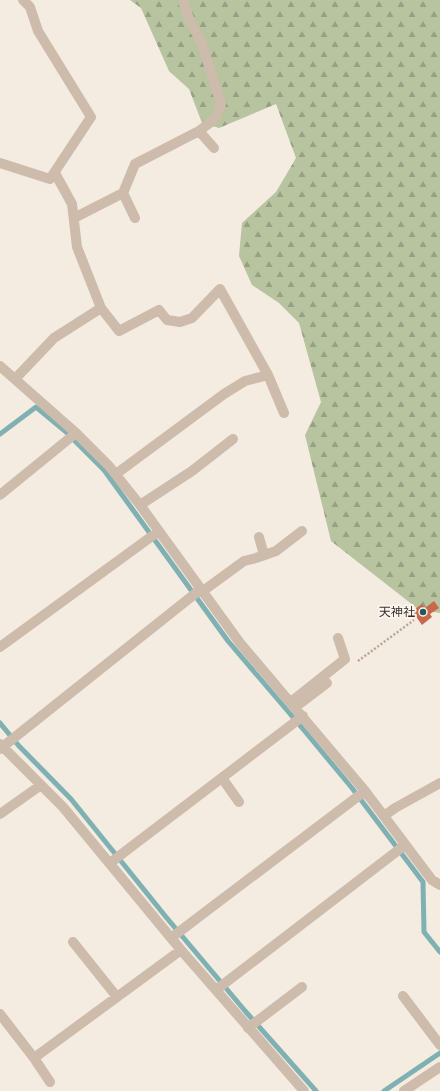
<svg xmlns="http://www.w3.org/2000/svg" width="440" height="1091" viewBox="0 0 440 1091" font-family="'Work Sans','Noto Sans JP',sans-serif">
	<defs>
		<pattern id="forest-firs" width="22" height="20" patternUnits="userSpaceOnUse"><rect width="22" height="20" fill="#b8c4a0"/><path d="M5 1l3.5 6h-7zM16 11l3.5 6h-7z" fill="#97a083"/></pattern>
	</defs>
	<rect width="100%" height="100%" fill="#f4ebe1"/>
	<path fill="url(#forest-firs)" d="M 130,0 L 440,0 L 440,613 L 418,609 L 331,541 L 305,435 L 321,402 L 299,323 L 279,303 L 252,285 L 239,256 L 242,223 L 276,192 L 296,158 L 276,104 L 219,128 L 202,123 L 189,89 L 169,71 L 141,8 Z"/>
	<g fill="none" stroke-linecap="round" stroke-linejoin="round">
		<path stroke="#7fb0b2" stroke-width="5" d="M 0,434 L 36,407 L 65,431 L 104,470 L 228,641 L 303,729 L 352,788 L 423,882 L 424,932 L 440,952
			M 0,723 L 19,746 L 71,799 L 166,917 L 246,1012 L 316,1091
			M 384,1091 L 440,1053"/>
	</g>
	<path fill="#c8694b" d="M 434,601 L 439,608 L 430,614 L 432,617 L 422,625 L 412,611 L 422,604 L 425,608 Z"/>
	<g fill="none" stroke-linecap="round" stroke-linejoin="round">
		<path stroke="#b9a596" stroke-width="2.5" stroke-dasharray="2 2" stroke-linecap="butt" d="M 358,661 L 414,620"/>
		<path stroke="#cdbbac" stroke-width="10" d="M 199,131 L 214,148
			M 0,163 L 50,179 L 91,117 L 38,31 L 30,7 L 23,0
			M 55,173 L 72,204 L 77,247 L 101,308 L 119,331 L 159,310 L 167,320 L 180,322 L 192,318 L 220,289 L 268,375 L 245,381 L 224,394 L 116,474
			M 123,193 L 135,218
			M 74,218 L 123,193 L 135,164 L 199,131 L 215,119 L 221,104 L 202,44 L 190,21 L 184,4 L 184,0
			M 0,366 L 76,433 L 109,466 L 140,505 L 240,643 L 365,791 L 432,880 L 440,885
			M 268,375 L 284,413
			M 15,379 L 54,338 L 101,308
			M 0,495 L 76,433
			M 140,505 L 192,471 L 233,439
			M 259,537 L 264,555
			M 203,591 L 244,561 L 256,558 L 276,551 L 302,531
			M 0,647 L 159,531
			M 291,702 L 345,659 L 338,638
			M 298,705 L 327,683
			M 0,744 L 63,807 L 181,950 L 304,1091
			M 0,749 L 201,589
			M 222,778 L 239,802
			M 0,814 L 41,785
			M 384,816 L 395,808 L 440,783
			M 110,863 L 303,716
			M 171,938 L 365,791
			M 73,942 L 117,997
			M 216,990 L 405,845
			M 403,996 L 440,1045
			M 0,1014 L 34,1058 L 181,950
			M 248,1028 L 302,987
			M 34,1058 L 50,1082
			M 404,1091 L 440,1067"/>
	</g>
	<circle fill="#1f5a5e" stroke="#fbf5ee" stroke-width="1.5" cx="423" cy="612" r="4"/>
	<g text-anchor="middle" stroke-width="4" stroke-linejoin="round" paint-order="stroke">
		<g font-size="12" fill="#3b302b" stroke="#fbf5ee" text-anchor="end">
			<text x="415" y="616">天神社</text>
		</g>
	</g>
</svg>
